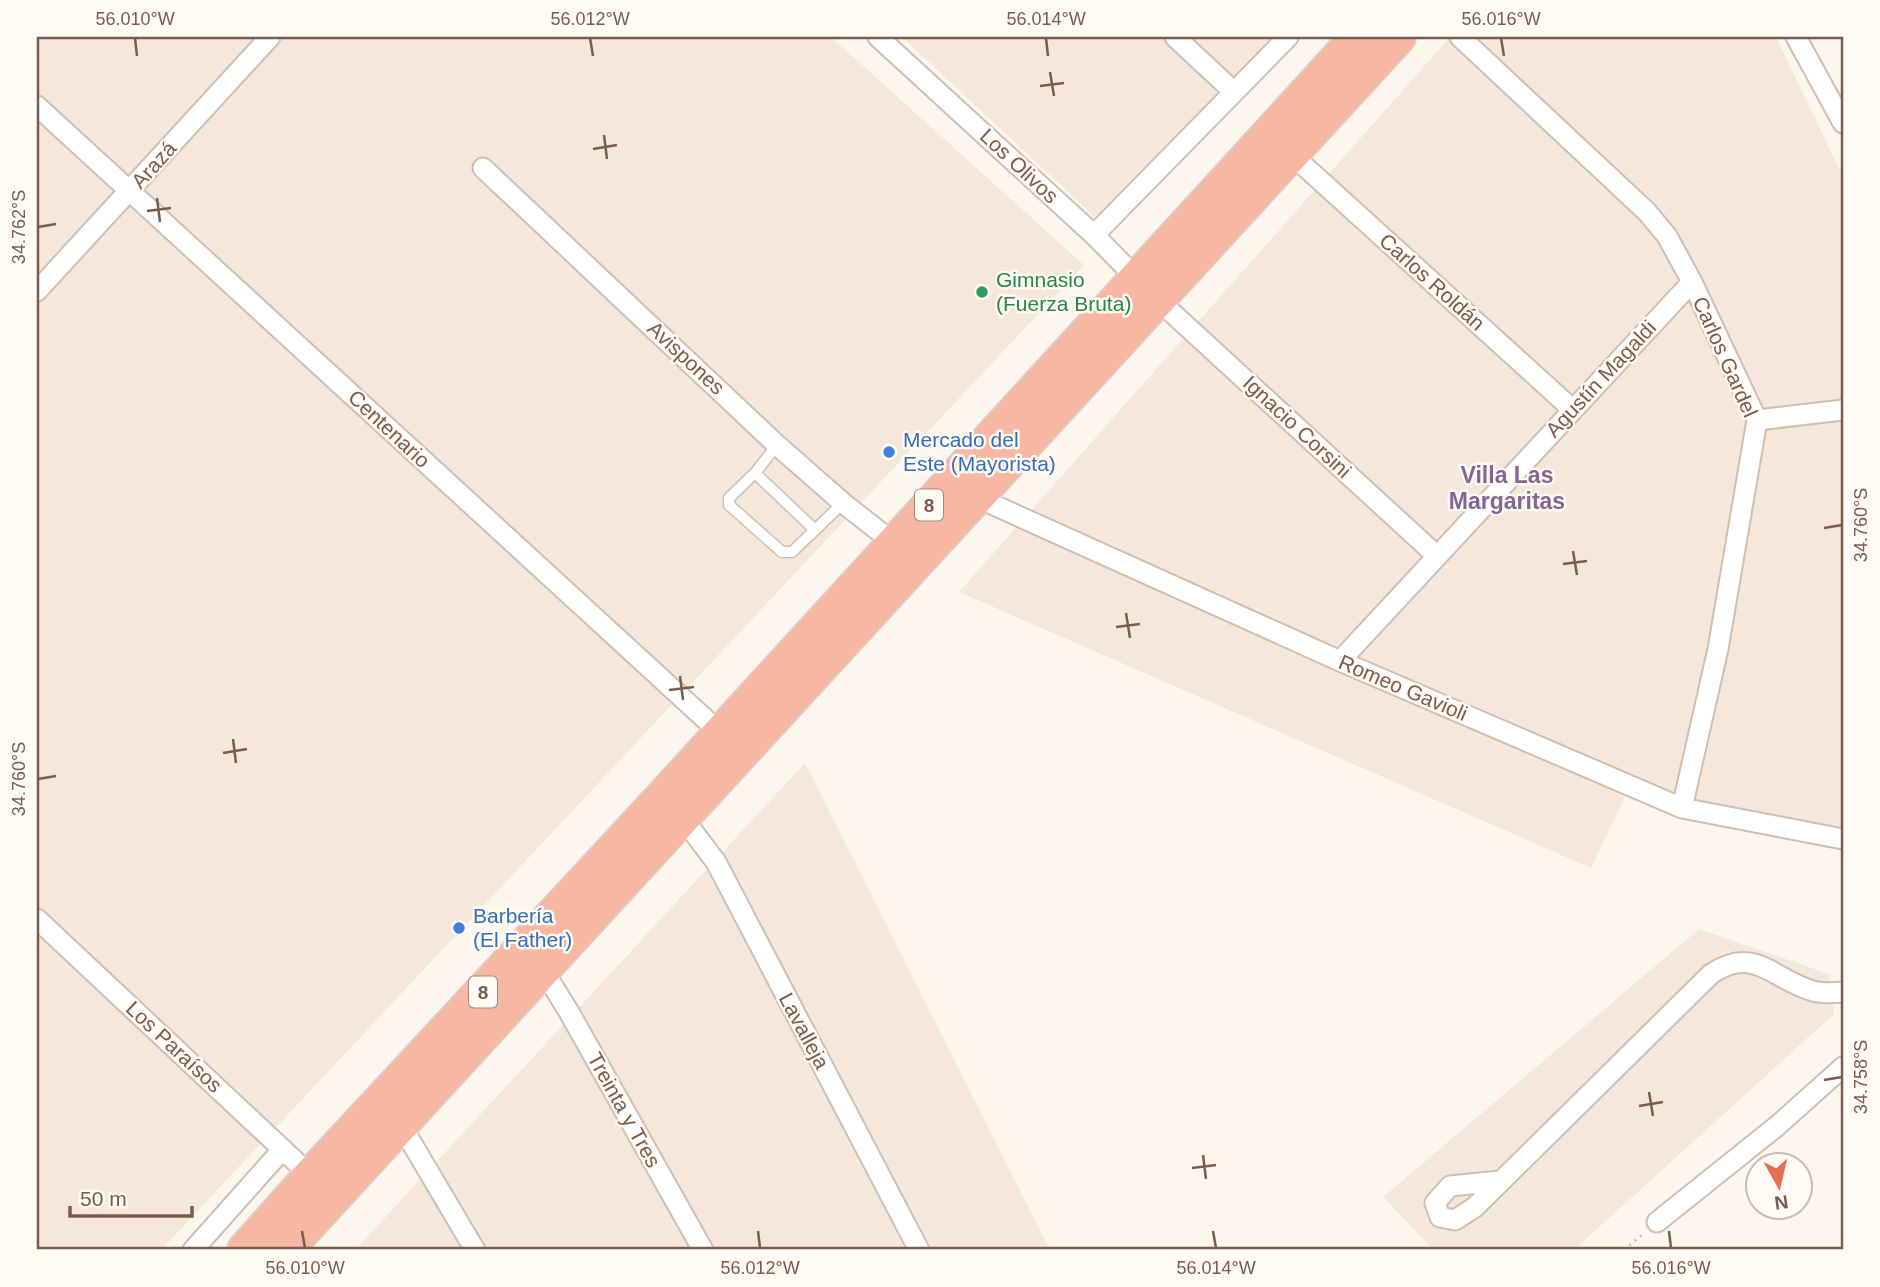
<svg xmlns="http://www.w3.org/2000/svg" width="1880" height="1287" viewBox="0 0 1880 1287" font-family="Helvetica,sans-serif">
	<rect width="100%" height="100%" fill="#fdf6ec"/>
	<path fill="#f5e8da" d="M 37,37 L 831,37 L 1084,265 L 161,1250 L 37,1250 Z
		M 902,37 L 1286,37 L 1099,221 Z
		M 1450,37 L 1776,37 L 1843,177 L 1843,839 L 1709,810 L 1634,778 L 1591,868 L 959,592 Z
		M 805,763 L 1050,1250 L 355,1250 Z
		M 1699,929 L 1829,974 L 1834,1014 L 1574,1250 L 1434,1250 L 1383,1197 Z"/>
	<g fill="none" stroke-linecap="round" stroke-linejoin="round">
		<defs>
			<path id="lane" d="M 777,445 L 755,473 L 729,498 L 729,505 L 782,552 L 792,552 L 843,503
				M 755,473 L 814,529"/>
			<path id="street" d="M 878,37 L 1094,235 L 1157,299 L 1437,556
				M 1175,37 L 1234,92
				M 1460,37 L 1647,212 L 1667,236 L 1692,282 L 1757,420 L 1718,649 L 1682,808
				M 1796,37 L 1843,123
				M 37,106 L 727,739
				M 1291,154 L 1572,409
				M 483,168 L 777,445 L 843,503 L 894,543
				M 1094,235 L 1288,37
				M 37,291 L 270,37
				M 1757,420 L 1843,410
				M 976,497 L 1340,661 L 1682,808 L 1843,839
				M 1340,661 L 1692,282
				M 682,817 L 716,862 L 919,1250
				M 37,919 L 311,1176
				M 543,970 L 569,1012 L 703,1250
				M 401,1125 L 475,1250
				M 1500,1181 L 1450,1186 L 1435,1203 L 1440,1217 L 1455,1220 L 1475,1207 L 1711,974 C 1753,945 1772,978 1810,990 C 1820,994 1833,993 1843,992
				M 1657,1222 L 1777,1126 L 1843,1067
				M 193,1250 L 283,1149"/>
			<path id="highway" d="M 245,1250 L 311,1176 L 662,798 L 1358,37
				M 285,1250 L 1398,37"/>
		</defs>
		<use href="#lane" stroke="#d1beb0" stroke-width="13"/>
		<use href="#street" stroke="#d1beb0" stroke-width="23"/>
		<use href="#highway" stroke="#dad1cd" stroke-width="38"/>
		<path stroke="#d9b8a5" stroke-width="2.5" stroke-dasharray="2 5" stroke-linecap="butt" d="M 1624,1250 L 1644,1233"/>
		<use href="#lane" stroke="#fff" stroke-width="10"/>
		<use href="#street" stroke="#fff" stroke-width="19"/>
		<use href="#highway" stroke="#f7b7a3" stroke-width="35"/>
	</g>
	<path fill="none" stroke="#7a5c4d" stroke-width="2.5" d="M 135,38 L 137,56M 590,38 L 593,56M 1046,38 L 1048,56M 1501,38 L 1504,56M 1050,72 L 1054,96M 1040,86 L 1064,83M 604,135 L 607,159M 593,149 L 617,145M 157,198 L 160,222M 147,211 L 171,208M 38,227 L 56,224M 1824,528 L 1842,525M 1573,551 L 1577,575M 1563,564 L 1587,561M 1126,613 L 1130,638M 1116,627 L 1140,624M 680,676 L 683,700M 669,690 L 694,687M 233,739 L 236,763M 223,753 L 247,749M 38,779 L 56,776M 1824,1080 L 1842,1077M 1649,1092 L 1653,1116M 1639,1106 L 1663,1102M 1203,1155 L 1206,1179M 1192,1168 L 1216,1165M 302,1231 L 305,1248M 758,1231 L 760,1248M 1213,1231 L 1216,1248M 1669,1231 L 1671,1248"/>
	<circle fill="#2e9e5b" stroke="#fffaf3" stroke-width="2.5" cx="982" cy="292" r="7"/>
	<g fill="#3f7fe0" stroke="#fffaf3" stroke-width="2.5">
		<circle cx="889" cy="452" r="7"/>
		<circle cx="459" cy="928" r="7"/>
	</g>
	<g text-anchor="middle" stroke-width="5" stroke-linejoin="round" paint-order="stroke">
		<g fill="#fffaf3" stroke="#a28b7f" stroke-width="2">
			<rect x="915" y="489.5" width="28" height="31" rx="5"/>
			<rect x="469" y="976.5" width="28" height="31" rx="5"/>
		</g>
		<g font-size="19" font-weight="bold" fill="#7a5c4d">
			<text x="929" y="512">8</text>
			<text x="483" y="999">8</text>
		</g>
		<g font-size="21" fill="#7a5c4d" stroke="#fffaf3">
			<text transform="translate(154 165) rotate(-48)" y="7">Arazá</text>
			<text transform="translate(1019 166) rotate(43)" y="7">Los Olivos</text>
			<text transform="translate(1432 282) rotate(42)" y="7">Carlos Roldán</text>
			<text transform="translate(1725 357) rotate(66)" y="7">Carlos Gardel</text>
			<text transform="translate(686 358) rotate(43)" y="7">Avispones</text>
			<text transform="translate(1601 379) rotate(-47)" y="7">Agustín Magaldi</text>
			<text transform="translate(1297 427) rotate(43)" y="7">Ignacio Corsini</text>
			<text transform="translate(389 429) rotate(43)" y="7">Centenario</text>
			<text transform="translate(1403 688) rotate(23)" y="7">Romeo Gavioli</text>
			<text transform="translate(804 1031) rotate(62)" y="7">Lavalleja</text>
			<text transform="translate(174 1047) rotate(43)" y="7">Los Paraísos</text>
			<text transform="translate(624 1110) rotate(61)" y="7">Treinta y Tres</text>
		</g>
		<g font-size="21" fill="#27864d" stroke="#fffaf3" text-anchor="start">
			<text x="996" y="287">Gimnasio<tspan x="996" dy="24">(Fuerza Bruta)</tspan></text>
		</g>
		<g font-size="21" fill="#366cbe" stroke="#fffaf3" text-anchor="start">
			<text x="903" y="447">Mercado del<tspan x="903" dy="24">Este (Mayorista)</tspan></text>
			<text x="473" y="923">Barbería<tspan x="473" dy="24">(El Father)</tspan></text>
		</g>
		<g font-size="23" font-weight="bold" fill="#846695" stroke="#fffaf3">
			<text x="1507" y="483">Villa Las<tspan x="1507" dy="26">Margaritas</tspan></text>
		</g>
	</g>
	<rect width="1880" height="1287" fill="none" stroke="#fffaf3" stroke-width="77"/>
	<g transform="translate(1779 1186) rotate(172)"><circle r="33" fill="#fffaf3" stroke="#cabbb1" stroke-width="2"/>
	<path d="M0-5L12 26L0 18L-12 26Z" fill="#e76f51"/>
	<text y="-10" font-size="19" font-weight="bold" text-anchor="middle" fill="#7a5c4d">N</text>
	</g>
	<path d="M70 1206v10h122v-10" fill="none" stroke="#7a5c4d" stroke-width="3.5"/>
	<text x="80" y="1206" font-size="21" fill="#7a5c4d" stroke="#fffaf3" stroke-width="5" paint-order="stroke">50 m</text>
	<rect x="38" y="38" width="1804" height="1210" fill="none" stroke="#7a5c4d" stroke-width="2.5"/>
	<g font-size="18" text-anchor="middle" fill="#7a5c4d">
		<text x="135" y="25">56.010°W</text>
		<text x="590" y="25">56.012°W</text>
		<text x="1046" y="25">56.014°W</text>
		<text x="1501" y="25">56.016°W</text>
		<text transform="translate(19 227) rotate(-90)" y="6">34.762°S</text>
		<text transform="translate(1861 525) rotate(-90)" y="6">34.760°S</text>
		<text transform="translate(19 779) rotate(-90)" y="6">34.760°S</text>
		<text transform="translate(1861 1077) rotate(-90)" y="6">34.758°S</text>
		<text x="305" y="1274">56.010°W</text>
		<text x="760" y="1274">56.012°W</text>
		<text x="1216" y="1274">56.014°W</text>
		<text x="1671" y="1274">56.016°W</text>
	</g>
</svg>
